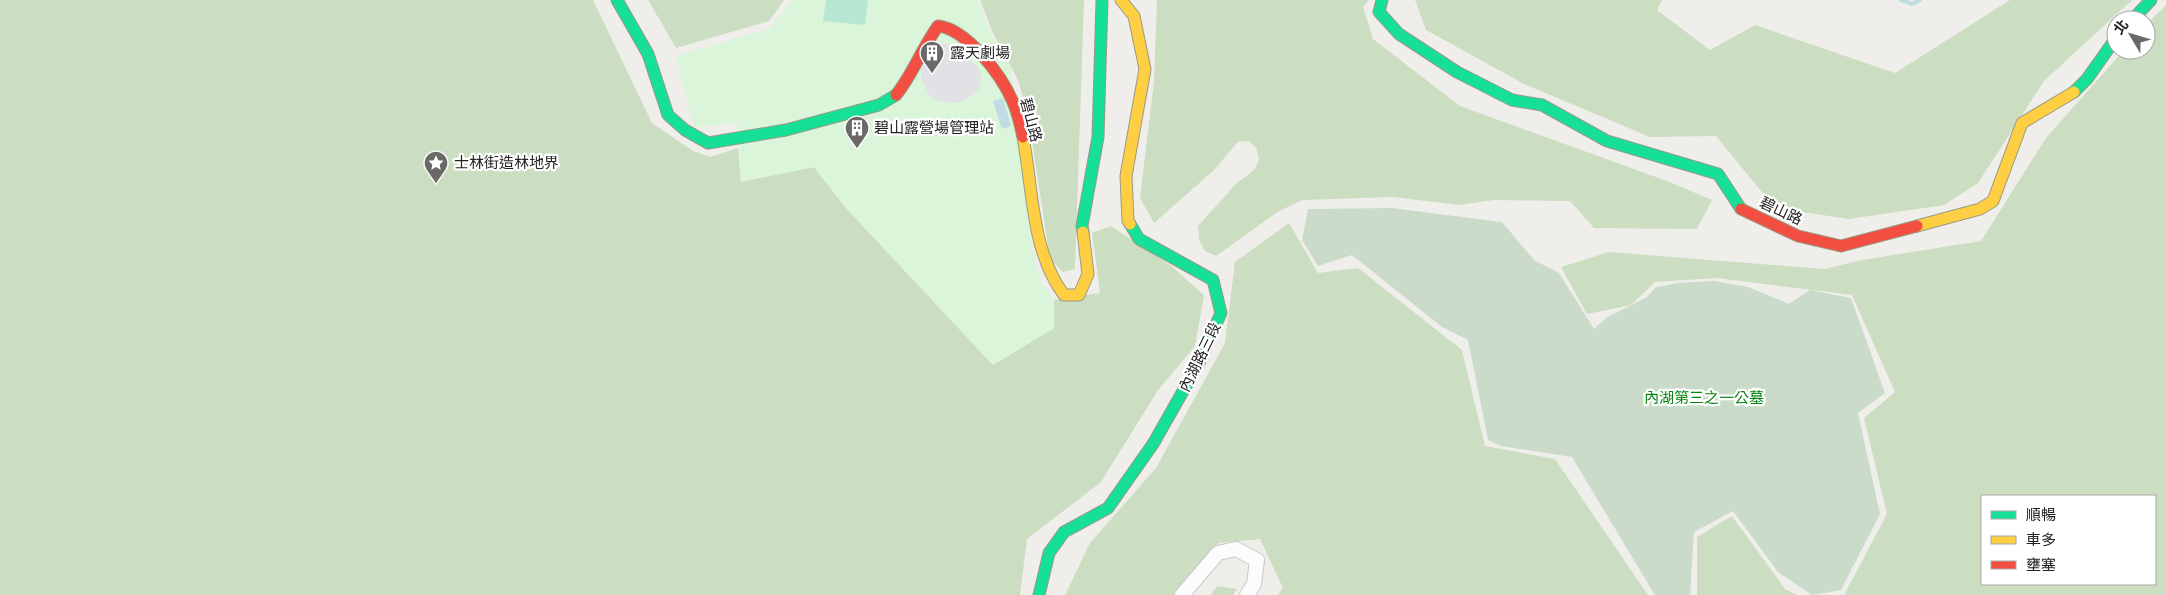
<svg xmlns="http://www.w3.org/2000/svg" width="2166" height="595" viewBox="0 0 2166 595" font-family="'Fira Sans Condensed','Noto Sans TC',sans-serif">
	<rect width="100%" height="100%" fill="#f0eeeb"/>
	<path fill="#cbdec1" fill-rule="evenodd" d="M 0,0 L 593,0 L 652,123 L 693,151 L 710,157 L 738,148 L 741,181 L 814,167 L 846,208 L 993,365 L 1054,328 L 1054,300 L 1100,293 L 1092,233 L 1111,226 L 1170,265 L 1204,295 L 1195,346 L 1158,390 L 1101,482 L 1027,539 L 1020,595 L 0,595 Z
		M 648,0 L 784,0 L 769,21 L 676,48 Z
		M 980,0 L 1084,0 L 1075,269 L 1063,272 L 1050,259 L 1028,115 L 1018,80 L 993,33 Z
		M 1157,0 L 1369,0 L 1363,7 L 1373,39 L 1460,106 L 1667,181 L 1712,200 L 1697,229 L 1594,228 L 1570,201 L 1494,200 L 1459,205 L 1393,197 L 1303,200 L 1279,211 L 1216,256 L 1205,251 L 1199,240 L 1198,226 L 1236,184 L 1254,170 L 1259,160 L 1256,147 L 1248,141 L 1238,142 L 1213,171 L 1154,223 L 1140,198 L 1154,81 Z
		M 1415,0 L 1662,0 L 1657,10 L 1710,50 L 1755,25 L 1895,73 L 2010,0 L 2132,0 L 2044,81 L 1978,183 L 1944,205 L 1849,219 L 1775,208 L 1716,136 L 1650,137 L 1524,84 L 1426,30 Z
		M 2166,5 L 2166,595 L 1844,595 L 1887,514 L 1864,418 L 1895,392 L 1852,295 L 1717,278 L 1655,282 L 1631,305 L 1587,314 L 1561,267 L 1609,252 L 1825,269 L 1862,260 L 1981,241 L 2046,138 L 2124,50 L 2146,50 L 2146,25 ZM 1982,496 L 2155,496 L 2155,584 L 1982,584 Z
		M 1289,223 L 1318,273 L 1358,268 L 1462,350 L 1485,446 L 1555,459 L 1648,595 L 1278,595 L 1283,588 L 1260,539 L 1219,543 L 1178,595 L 1065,595 L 1090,543 L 1156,468 L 1225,343 L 1235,262 Z
		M 1732,516 L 1785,589 L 1797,595 L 1697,595 L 1697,537 Z
		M 1217,586 L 1237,589 L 1233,595 L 1211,595 Z"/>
	<path fill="#cadbca" d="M 1392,208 L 1502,222 L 1534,260 L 1559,273 L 1594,329 L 1606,318 L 1647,297 L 1656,287 L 1678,283 L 1714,281 L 1748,287 L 1789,304 L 1810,290 L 1851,298 L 1885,393 L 1858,413 L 1880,514 L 1841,590 L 1812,595 L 1778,572 L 1733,511 L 1694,532 L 1690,595 L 1655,595 L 1572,457 L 1501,446 L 1488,440 L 1468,340 L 1442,327 L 1352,255 L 1318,266 L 1302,240 L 1308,209 Z"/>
	<path fill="#daf5da" d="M 793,0 L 977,0 L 991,34 L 1011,67 L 1030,233 L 1040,281 L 1054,300 L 1054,328 L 993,365 L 846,208 L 814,167 L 741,182 L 737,123 L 694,127 L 676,56 L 769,29 Z"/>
	<path fill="#b7e6d2" d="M 826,0 L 868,0 L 865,25 L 823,21 Z"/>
	<path fill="#e2e1e5" d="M 949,43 L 978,68 L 981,75 L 980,88 L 964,101 L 956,103 L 938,101 L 930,96 L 921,80 L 921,70 L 930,51 L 939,45 Z"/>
	<path fill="#bfdbe3" d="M 1003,98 L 1011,126 L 1002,129 L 993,101 Z"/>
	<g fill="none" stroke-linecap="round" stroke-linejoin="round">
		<path stroke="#bfdbe3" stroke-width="4" d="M 1901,0 L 1912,4 L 1920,0"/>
		<defs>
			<path id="street" d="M 1182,595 L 1218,553 L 1236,549 L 1257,560 L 1254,584 L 1247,595"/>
			<path id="fast" d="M 617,0 L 648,54 L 668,115 L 685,130 L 708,143 L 786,130 L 879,105 L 896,95
				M 1382,0 L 1379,12 L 1399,34 L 1457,72 L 1512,100 L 1542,105 L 1607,141 L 1718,174 L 1741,209
				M 2132,20 L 2151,0
				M 2074,92 L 2087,79 L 2116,38
				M 1083,232 L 1082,226 L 1098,137 L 1102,0
				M 1039,595 L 1049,553 L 1064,532 L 1108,508 L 1153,444 L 1199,363 L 1221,313 L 1213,280 L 1139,239 L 1130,224"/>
			<path id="slow" d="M 1121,0 L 1134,16 L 1145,69 L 1126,176 L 1128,221 L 1130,224
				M 1023,137 C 1033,189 1031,251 1064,295 L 1079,295 L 1088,274 L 1083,232
				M 1917,226 L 1980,209 L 1993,201 L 2022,123 L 2074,92"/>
			<path id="jam" d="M 896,95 C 913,74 922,48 938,26 C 967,29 1001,75 1012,100 C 1018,112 1020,125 1023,137
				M 1741,209 L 1798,236 L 1841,246 L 1917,226"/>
		</defs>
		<use href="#street" stroke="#c9c8c7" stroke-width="16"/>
		<use href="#fast" stroke="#999a82" stroke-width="13"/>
		<use href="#slow" stroke="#999a82" stroke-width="13"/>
		<use href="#jam" stroke="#999a82" stroke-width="13"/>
		<use href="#street" stroke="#fdfcfc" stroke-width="14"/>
		<use href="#fast" stroke="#16e098" stroke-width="11"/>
		<use href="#slow" stroke="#ffcf43" stroke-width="11"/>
		<use href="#jam" stroke="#f24e42" stroke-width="11"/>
	</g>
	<defs>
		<symbol id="building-pin" viewBox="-11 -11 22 30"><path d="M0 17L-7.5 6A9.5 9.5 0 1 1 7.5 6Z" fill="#6a6968" stroke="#fff"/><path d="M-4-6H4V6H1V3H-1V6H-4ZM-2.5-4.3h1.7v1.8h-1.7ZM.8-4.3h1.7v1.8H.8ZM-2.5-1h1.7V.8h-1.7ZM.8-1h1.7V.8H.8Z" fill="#fff"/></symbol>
		<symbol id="sight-pin" viewBox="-11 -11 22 30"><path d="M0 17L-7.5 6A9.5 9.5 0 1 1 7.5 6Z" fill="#6a6968" stroke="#fff"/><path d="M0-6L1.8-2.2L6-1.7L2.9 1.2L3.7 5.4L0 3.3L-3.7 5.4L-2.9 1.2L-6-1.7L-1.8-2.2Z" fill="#fff"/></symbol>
	</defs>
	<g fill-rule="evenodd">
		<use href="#building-pin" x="918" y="39" width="28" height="38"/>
		<use href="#building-pin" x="843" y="114" width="28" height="38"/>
		<use href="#sight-pin" x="422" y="149" width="28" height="38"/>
	</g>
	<g text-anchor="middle" stroke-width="4.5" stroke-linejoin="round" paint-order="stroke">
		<g font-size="15" fill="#222" stroke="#fff" text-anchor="start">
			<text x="950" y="58">露天劇場</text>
			<text x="874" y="133">碧山露營場管理站</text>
			<text x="454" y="168">士林街造林地界</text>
		</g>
		<g font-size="15" fill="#222" stroke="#fff">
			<text transform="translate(1031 120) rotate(75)" y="5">碧山路</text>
			<text transform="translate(1781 211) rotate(25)" y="5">碧山路</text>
			<text transform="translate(1200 357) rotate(-64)" y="5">內湖路三段</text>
		</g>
		<g font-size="15" fill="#0c8416" stroke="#fff">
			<text x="1704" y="403">內湖第三之一公墓</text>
		</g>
	</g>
	<rect x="1981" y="495" width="175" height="90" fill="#ffffff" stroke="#a7a7a7"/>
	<rect x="1991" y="511" width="25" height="8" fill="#16e098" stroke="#a7a7a7"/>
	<text x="2026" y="520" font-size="15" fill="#222222">順暢</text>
	<rect x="1991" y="536" width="25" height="8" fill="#ffcf43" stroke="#a7a7a7"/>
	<text x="2026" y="545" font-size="15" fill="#222222">車多</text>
	<rect x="1991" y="561" width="25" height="8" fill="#f24e42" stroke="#a7a7a7"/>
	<text x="2026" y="570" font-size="15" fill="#222222">壅塞</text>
	<g transform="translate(2131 35) rotate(308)"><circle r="24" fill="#ffffff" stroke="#a7a7a7"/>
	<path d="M0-4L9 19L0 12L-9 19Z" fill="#6a6968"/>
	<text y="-8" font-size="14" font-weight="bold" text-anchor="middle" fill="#222222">北</text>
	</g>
</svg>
